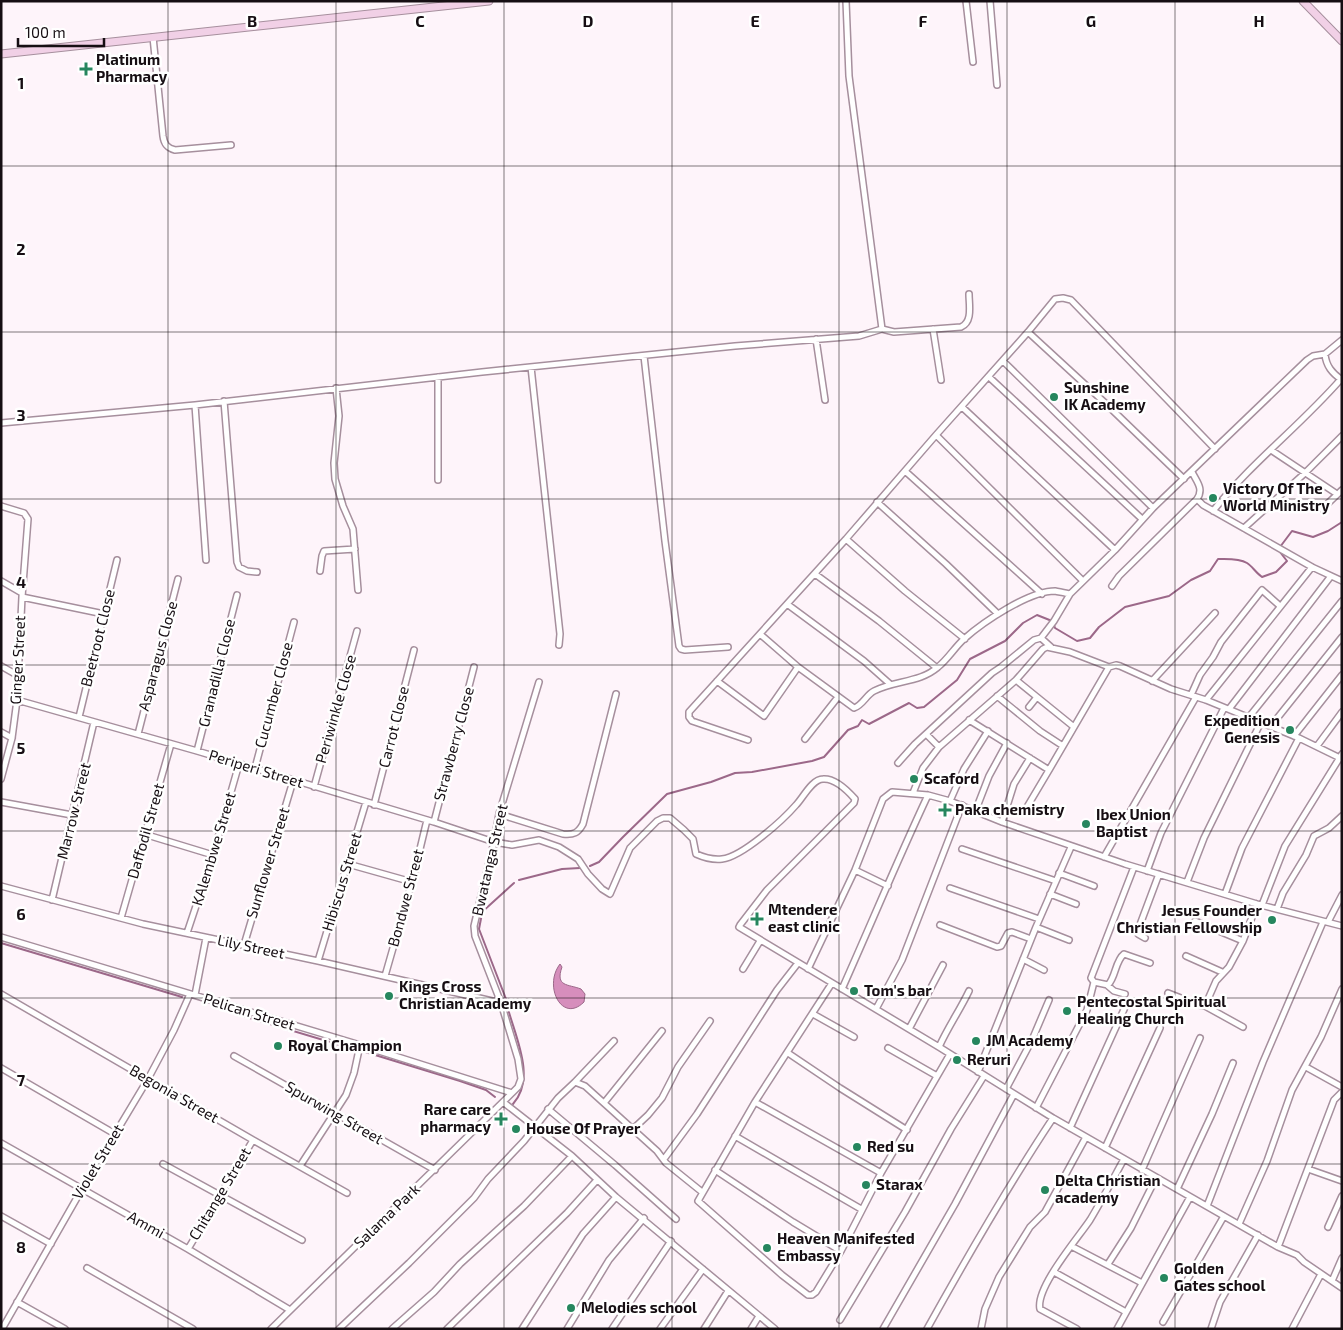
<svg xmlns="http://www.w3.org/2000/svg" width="1343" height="1330" viewBox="0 0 1343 1330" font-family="'Exo 2',sans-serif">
	<rect width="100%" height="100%" fill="#fef4fa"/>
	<path fill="#d68ebc" stroke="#9c6889" d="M 560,964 L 562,967 C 555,987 568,984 581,989 L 585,994 L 584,1002 C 562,1024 543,986 560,964 Z"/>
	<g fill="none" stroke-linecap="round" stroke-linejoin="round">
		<path stroke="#9c6889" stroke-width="2" d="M 1054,625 L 1055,628 L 1077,641 L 1090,638 L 1099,627 L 1125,607 L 1169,596 L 1191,580 L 1210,571 L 1218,559 C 1227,559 1239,558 1247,563 C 1252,566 1256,573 1262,577 L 1276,572 L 1287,561 L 1280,552 L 1280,547 L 1292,531 L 1313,537 L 1328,531 L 1342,522
			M 497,848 L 484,903 L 479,929 L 506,999
			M 590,866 L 599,862 L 623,837 L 667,794 L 711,782 L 735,773 L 752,772 L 812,761 L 824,757 L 848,730 L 858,726 L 862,720 L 869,724 L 909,703 L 917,708 L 924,707 L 957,680 L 970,659 L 1005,641 L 1023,623 L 1037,615 L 1052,621
			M 519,880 L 562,869 L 580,868
			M 482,912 L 514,883
			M 1,943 L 182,997
			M 508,1009 C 516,1038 536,1079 513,1104
			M 243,1016 L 350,1048
			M 362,1051 L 460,1081 L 486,1090 L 495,1097"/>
		<defs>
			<path id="minor" d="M 966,1 L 973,62
				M 990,1 L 997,85
				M 153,37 L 163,136 C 164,144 167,148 175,150 L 231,145
				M 882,329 L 894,332 L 961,327 C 973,322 969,305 969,294
				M 933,329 L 941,380
				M 1028,332 L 1103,401 L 1184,479
				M 816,339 L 825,400
				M 1325,354 C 1326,366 1332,373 1342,380
				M 644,356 L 665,541 L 679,646 L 681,649 L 685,650 L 728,647
				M 1003,361 L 1153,508
				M 531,367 L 560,634 L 559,645
				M 438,377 L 438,480
				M 989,377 L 1142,519
				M 336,388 L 339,416 L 334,463 L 335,479 L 343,506 L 353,529 L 358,590
				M 224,401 L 237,562 L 239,567 L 247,571 L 257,572
				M 195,405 L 206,560
				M 962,407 L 1115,550
				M 1,423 L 195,405 L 482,372 L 735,346 L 859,336 L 882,329 L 849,76 L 846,1
				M 936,435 L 1082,580
				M 1271,450 L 1337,494
				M 905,471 L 1042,594
				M 1192,472 C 1197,482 1204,489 1197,499 L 1203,505 L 1312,567 L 1342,581
				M 877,502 L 946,564 L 998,614
				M 1,506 L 24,513 L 28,519 L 22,597 L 17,700 L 12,738 L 1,779
				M 1322,509 L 1342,490
				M 1213,511 C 1251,463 1301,425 1341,379
				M 1244,528 L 1305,473 L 1342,436
				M 846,539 L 905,591 L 965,639
				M 320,571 L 322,556 L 324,551 L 355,549
				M 815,574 L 879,621 L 937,668
				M 1,581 L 22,593
				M 1112,586 L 1119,576 L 1197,499
				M 22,597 L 104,614
				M 787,604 L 864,661 L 890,684
				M 760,634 L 798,667 L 854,708 C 863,705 866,695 874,691 C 895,680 920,683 938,667 C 948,659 955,647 964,639 C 983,622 1029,591 1055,591 C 1060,592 1066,593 1070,594 L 1115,550 L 1153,508 L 1307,360 L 1313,356 L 1325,354 L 1342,340
				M 1041,638 L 1054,621 L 1070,594
				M 1,666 L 17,675
				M 1016,680 L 1074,727
				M 717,681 L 764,716 L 798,667
				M 1152,681 L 1215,613
				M 1191,695 L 1200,675 L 1213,657 L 1221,642 L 1262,590 L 1280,606
				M 997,696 L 1040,731 L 1063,746
				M 17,700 L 197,751 L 434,822 L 494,842 L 512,845 L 539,840 L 559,847 L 578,859 L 588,874 L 602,889 L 610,894 L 630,848 L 657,821 L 663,818 L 670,818 L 684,830 L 693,839 L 696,854 C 705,858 713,860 722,859 C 742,857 783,820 796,805 C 803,798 812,779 823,779 C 835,778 848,791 855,799 L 854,803 L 767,890 L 740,925 L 739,927 L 939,1047 L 1053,1118 L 1278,1247 L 1297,1255 L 1304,1262 L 1342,1288
				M 1206,700 L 1312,567
				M 1029,707 L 1037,697
				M 1229,709 L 1331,576
				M 79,717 L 117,560
				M 1249,717 L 1342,601
				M 969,720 L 1049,770 L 1109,667
				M 1271,726 L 1342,637
				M 1,732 L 12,738
				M 138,734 L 178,579
				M 926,734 L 939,747
				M 1294,736 L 1342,675
				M 805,739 L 838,697
				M 748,740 L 692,721 L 689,717 L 689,712 L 846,539 L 936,435 L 1028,332 L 1055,299 L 1063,298 L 1071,300 L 1215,449
				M 1317,746 L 1342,712
				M 197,751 L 237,595
				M 898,763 L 915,744 L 992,673 L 1001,667 L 1034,640 L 1041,638 L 1051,647
				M 255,768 L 294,622
				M 314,787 L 357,631
				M 913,793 L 923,768 L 939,747 L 1016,680 L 1043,649 L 1047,647 L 1070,652 L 1109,667 L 1116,665 L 1120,666 L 1171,689 L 1206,700 L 1299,738 L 1342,759
				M 950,801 L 964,769 L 988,731
				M 1,802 L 72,815
				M 374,805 L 414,650
				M 1027,807 L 1049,770
				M 975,812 L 989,776 L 1007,743
				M 499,814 L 563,834 C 574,835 578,833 583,824 L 616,694
				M 434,822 L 474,667
				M 1002,822 L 1014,784 L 1030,758
				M 144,834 L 213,855
				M 962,849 L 1056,881
				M 1104,857 L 1196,697
				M 348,864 L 412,882
				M 1134,867 L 1091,978 L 1094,982 L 1108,985 C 1116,977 1115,961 1124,954 L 1150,963
				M 855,870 L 888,886
				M 1147,871 L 1161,833 L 1224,708
				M 1059,873 L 1094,886
				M 1187,882 L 1204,838 L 1261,722
				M 1,886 L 143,924 L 318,961 L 501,1003
				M 950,888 L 1039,919
				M 1050,894 L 1076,904
				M 1225,894 L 1242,848 L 1299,738
				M 52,900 L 94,722
				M 1262,905 L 1285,846 L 1342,754
				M 1277,909 L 1283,893 L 1306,855 L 1314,836 L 1329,828 L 1342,816
				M 121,918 L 171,744
				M 1195,921 L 1243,941
				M 1328,922 L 1342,895
				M 940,925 L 997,947 L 1001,946 L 1008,933 L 1012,932 L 1031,939
				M 1036,927 L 1069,940
				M 187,933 L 213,855 L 239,764
				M 1,937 L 360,1045 L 512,1093 L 271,1329
				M 1145,938 L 1138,934 L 1138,930 L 1159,874
				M 244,945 L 293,781
				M 1186,956 L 1222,972
				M 1023,959 L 1044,970
				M 318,961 L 366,802
				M 743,969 L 760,941
				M 808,969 L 855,870 L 883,799 L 892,792 L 928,795 L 950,801 L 1002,822 L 1125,864 L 1257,904 L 1342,926
				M 385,976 L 412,882 L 427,820
				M 832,983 L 755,1102 L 698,1201 L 782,1275 L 808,1295 L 812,1295 L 816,1292 L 841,1251 L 881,1173 L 950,1054
				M 1107,985 L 1114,991 L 1125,994
				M 842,989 C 871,924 898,859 928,795
				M 1168,993 L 1199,1005 L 1205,1006 L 1216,981 L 1229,967 L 1243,941 L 1257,904
				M 1,994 L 253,1140 L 347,1193
				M 195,995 L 206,938
				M 1205,1006 L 1243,1027
				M 876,1009 L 902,960 L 962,805
				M 813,1014 L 854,1037
				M 909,1029 L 943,965
				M 939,1047 C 948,1027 960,1010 969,991
				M 888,1048 L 937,1076
				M 788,1053 L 840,1088 L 907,1130
				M 234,1056 L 435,1170
				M 1306,1067 L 1342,1087
				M 1,1068 L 115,1134
				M 978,1072 L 1036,927 L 1071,847
				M 575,1082 L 614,1041
				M 1006,1089 L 1032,1040 L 1049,1000
				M 512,1093 L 518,1087 L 521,1079 L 518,1059 L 501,1003 L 475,936 L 474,926 L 494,842 L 499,814 L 539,682
				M 503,1102 L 572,1156 L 616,1197 L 775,1329
				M 755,1102 L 881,1173
				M 604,1103 L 662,1031
				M 1036,1108 L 1087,1010 L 1094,982
				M 548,1109 L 615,1165 L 676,1219
				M 1070,1128 L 1126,1005
				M 633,1129 L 648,1115 L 662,1098 L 678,1067 L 710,1021
				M 735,1136 L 861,1209
				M 1,1143 L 188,1249 L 290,1310
				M 1105,1148 L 1160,1028
				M 664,1159 L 697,1114 L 777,990 L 798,963
				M 163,1164 L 302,1240
				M 300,1166 L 346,1095 L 354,1073 L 360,1045
				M 1308,1169 L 1342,1181
				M 715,1170 L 793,1222 L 841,1251
				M 1142,1170 L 1200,1038
				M 1177,1189 L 1212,1114 L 1233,1063
				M 1207,1206 L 1263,1062 L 1323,922
				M 1,1216 L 51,1244
				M 1239,1224 L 1267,1161 L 1292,1090 L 1321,1037 L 1342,989
				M 1328,1227 L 1342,1196
				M 1071,1246 L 1142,1283
				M 1278,1247 L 1334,1100 L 1342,1092
				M 188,1249 L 253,1140
				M 1108,1264 L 1131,1228 L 1156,1178
				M 87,1268 L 193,1329
				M 1054,1272 L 1126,1312
				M 1332,1281 L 1342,1258
				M 17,1302 L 65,1329
				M 840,1320 L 905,1212 L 951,1129 L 984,1076
				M 1163,1322 L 1224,1216
				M 2,1329 L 82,1189 L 148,1079 L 174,1030 L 190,994
				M 339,1329 L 409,1263 L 474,1198 L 488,1179 L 524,1141 L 558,1098 L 575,1082 L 585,1086 L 657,1151 L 666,1163 L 702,1192
				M 392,1329 L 434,1292 L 460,1264 L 524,1206 L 572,1156
				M 447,1329 L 567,1213 L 597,1180
				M 522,1329 L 583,1234 L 616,1197
				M 567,1329 L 609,1260 L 644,1218
				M 612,1329 L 671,1241
				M 660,1329 L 703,1269
				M 704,1329 L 728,1291
				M 751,1329 L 759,1316
				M 883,1329 L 955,1204 L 1014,1094
				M 927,1329 C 967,1257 1008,1186 1053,1118
				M 981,1329 L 985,1309 L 999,1277 L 1030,1227 L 1045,1212 L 1086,1137
				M 1077,1329 L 1040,1309 C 1035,1288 1078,1238 1090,1220 C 1102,1200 1113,1179 1124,1159
				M 1117,1329 L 1190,1197
				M 1211,1329 L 1220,1302 L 1258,1235
				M 1292,1329 L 1321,1274"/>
			<path id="secondary" d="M 1303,1 L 1342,41
				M 1,54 L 489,1"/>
		</defs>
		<use href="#minor" stroke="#a68f9d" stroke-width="8"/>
		<use href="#secondary" stroke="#a68f9d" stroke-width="9"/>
		<use href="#minor" stroke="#fff" stroke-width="5"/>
		<use href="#secondary" stroke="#f1d0e6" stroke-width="7"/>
	</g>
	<path fill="none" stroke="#160e13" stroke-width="1" stroke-opacity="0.55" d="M 168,1 L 168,1329M 336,1 L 336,1329M 504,1 L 504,1329M 672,1 L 672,1329M 839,1 L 839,1329M 1007,1 L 1007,1329M 1175,1 L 1175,1329M 1,166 L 1342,166M 1,332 L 1342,332M 1,499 L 1342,499M 1,665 L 1342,665M 1,831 L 1342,831M 1,998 L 1342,998M 1,1164 L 1342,1164"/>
	<g fill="#26865e" stroke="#fff" stroke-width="2">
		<path d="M83.5 61.5h5v5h5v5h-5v5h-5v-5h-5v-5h5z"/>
		<circle cx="1054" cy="397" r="5"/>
		<circle cx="1213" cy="498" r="5"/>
		<circle cx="1290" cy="730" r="5"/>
		<circle cx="914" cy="779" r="5"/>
		<path d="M942.5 802.5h5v5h5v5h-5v5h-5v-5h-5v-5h5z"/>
		<circle cx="1086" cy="824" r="5"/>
		<path d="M754.5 911.5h5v5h5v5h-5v5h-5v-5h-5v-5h5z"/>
		<circle cx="1272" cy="920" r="5"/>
		<circle cx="854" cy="991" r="5"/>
		<circle cx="389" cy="996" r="5"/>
		<circle cx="1067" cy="1011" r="5"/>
		<circle cx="976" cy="1041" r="5"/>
		<circle cx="278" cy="1046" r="5"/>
		<circle cx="957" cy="1060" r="5"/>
		<path d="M498.5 1111.5h5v5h5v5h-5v5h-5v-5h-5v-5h5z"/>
		<circle cx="516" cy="1129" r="5"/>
		<circle cx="857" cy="1147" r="5"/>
		<circle cx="866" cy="1185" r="5"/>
		<circle cx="1045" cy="1190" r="5"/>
		<circle cx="767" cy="1248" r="5"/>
		<circle cx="1164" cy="1278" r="5"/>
		<circle cx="571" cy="1308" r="5"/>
	</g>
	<g text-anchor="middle" stroke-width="5" stroke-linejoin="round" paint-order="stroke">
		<g font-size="15" font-weight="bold" fill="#160e13" stroke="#fff" text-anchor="start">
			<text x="96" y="65">Platinum<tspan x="96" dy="17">Pharmacy</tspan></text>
			<text x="1064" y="393">Sunshine<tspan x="1064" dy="17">IK Academy</tspan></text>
			<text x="1223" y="494">Victory Of The<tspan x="1223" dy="17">World Ministry</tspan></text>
			<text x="1280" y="726" text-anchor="end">Expedition<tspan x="1280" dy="17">Genesis</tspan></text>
			<text x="924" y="784">Scaford</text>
			<text x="955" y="815">Paka chemistry</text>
			<text x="1096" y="820">Ibex Union<tspan x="1096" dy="17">Baptist</tspan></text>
			<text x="768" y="915">Mtendere<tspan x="768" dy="17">east clinic</tspan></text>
			<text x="1262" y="916" text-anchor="end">Jesus Founder<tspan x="1262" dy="17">Christian Fellowship</tspan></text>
			<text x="399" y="992">Kings Cross<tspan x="399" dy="17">Christian Academy</tspan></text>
			<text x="864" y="996">Tom's bar</text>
			<text x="1077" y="1007">Pentecostal Spiritual<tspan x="1077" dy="17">Healing Church</tspan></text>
			<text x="986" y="1046">JM Academy</text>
			<text x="288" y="1051">Royal Champion</text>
			<text x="967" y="1065">Reruri</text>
			<text x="491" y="1115" text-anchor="end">Rare care<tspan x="491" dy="17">pharmacy</tspan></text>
			<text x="526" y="1134">House Of Prayer</text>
			<text x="867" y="1152">Red su</text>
			<text x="1055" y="1186">Delta Christian<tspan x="1055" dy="17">academy</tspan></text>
			<text x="876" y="1190">Starax</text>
			<text x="777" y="1244">Heaven Manifested<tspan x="777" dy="17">Embassy</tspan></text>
			<text x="1174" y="1274">Golden<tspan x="1174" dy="17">Gates school</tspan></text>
			<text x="581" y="1313">Melodies school</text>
		</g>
		<g font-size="15" fill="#160e13" stroke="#fff">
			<text transform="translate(98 638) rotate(-76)" y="5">Beetroot Close</text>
			<text transform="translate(158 656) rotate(-75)" y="5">Asparagus Close</text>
			<text transform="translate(18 660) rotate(-87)" y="5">Ginger Street</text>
			<text transform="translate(217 673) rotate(-76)" y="5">Granadilla Close</text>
			<text transform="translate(274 695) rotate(-75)" y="5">Cucumber Close</text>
			<text transform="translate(336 709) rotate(-74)" y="5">Periwinkle Close</text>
			<text transform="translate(394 727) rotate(-76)" y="5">Carrot Close</text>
			<text transform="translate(454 744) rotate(-75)" y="5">Strawberry Close</text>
			<text transform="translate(256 769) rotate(17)" y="5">Periperi Street</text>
			<text transform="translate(74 811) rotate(-76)" y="5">Marrow Street</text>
			<text transform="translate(146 831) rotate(-74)" y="5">Daffodil Street</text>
			<text transform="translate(214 849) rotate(-73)" y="5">KAlembwe Street</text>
			<text transform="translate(490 860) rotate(-77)" y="5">Bwatanga Street</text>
			<text transform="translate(268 863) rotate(-73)" y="5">Sunflower Street</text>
			<text transform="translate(342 882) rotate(-73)" y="5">Hibiscus Street</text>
			<text transform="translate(406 898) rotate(-75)" y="5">Bondwe Street</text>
			<text transform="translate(251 947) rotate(12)" y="5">Lily Street</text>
			<text transform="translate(249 1012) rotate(17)" y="5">Pelican Street</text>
			<text transform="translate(174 1094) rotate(30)" y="5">Begonia Street</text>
			<text transform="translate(334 1113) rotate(30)" y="5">Spurwing Street</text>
			<text transform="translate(98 1162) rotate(-59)" y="5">Violet Street</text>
			<text transform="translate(220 1194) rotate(-59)" y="5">Chitange Street</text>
			<text transform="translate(387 1216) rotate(-44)" y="5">Salama Park</text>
			<text transform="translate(146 1225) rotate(29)" y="5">Ammi</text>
		</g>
	</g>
	<g font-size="16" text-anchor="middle" font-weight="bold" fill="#160e13" stroke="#fff" stroke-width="5" stroke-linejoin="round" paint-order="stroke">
		<text x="252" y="27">B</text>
		<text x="420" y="27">C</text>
		<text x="588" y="27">D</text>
		<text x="755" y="27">E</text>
		<text x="923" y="27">F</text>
		<text x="1091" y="27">G</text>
		<text x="1259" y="27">H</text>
		<text x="21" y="89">1</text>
		<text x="21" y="255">2</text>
		<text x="21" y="421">3</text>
		<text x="21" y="588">4</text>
		<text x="21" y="754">5</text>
		<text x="21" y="920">6</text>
		<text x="21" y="1086">7</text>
		<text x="21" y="1253">8</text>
	</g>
	<rect width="1343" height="1330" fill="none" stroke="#160e13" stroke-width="5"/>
	<path d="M18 38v8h86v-8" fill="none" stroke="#160e13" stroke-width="2.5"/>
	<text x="25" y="38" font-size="15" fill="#160e13" stroke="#ffffff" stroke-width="4" paint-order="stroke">100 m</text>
</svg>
